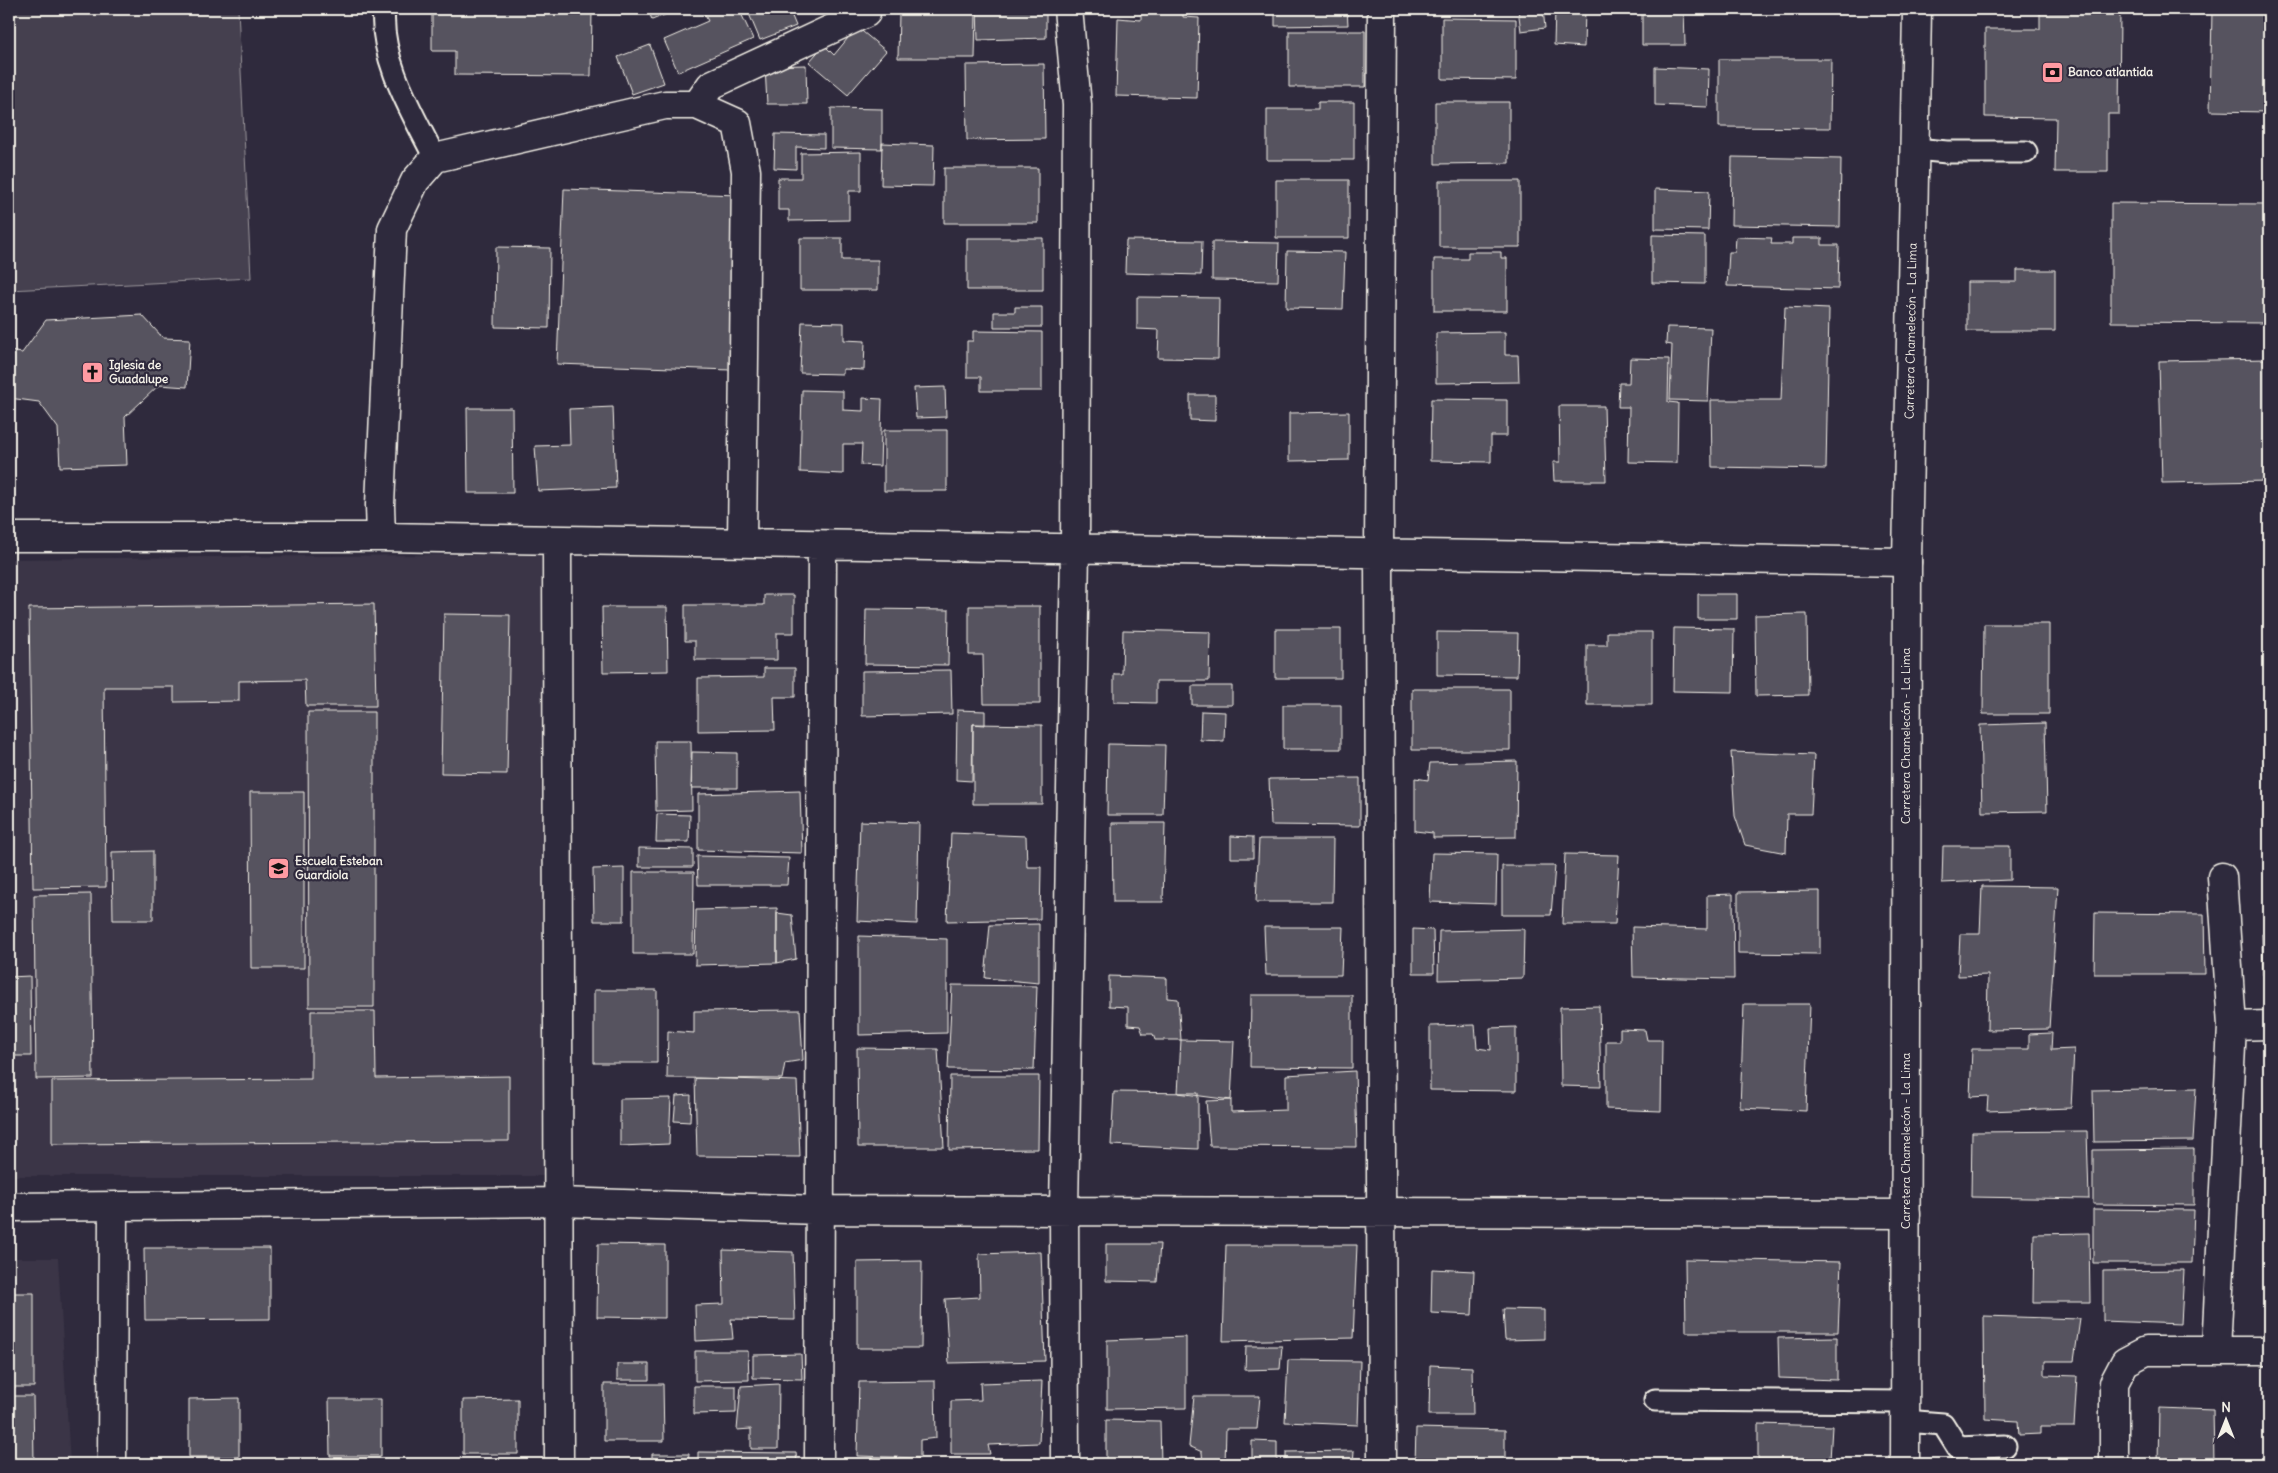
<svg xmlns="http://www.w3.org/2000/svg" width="2278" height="1473" viewBox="0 0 2278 1473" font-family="Delius,sans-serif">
	<rect width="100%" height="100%" fill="#2f2a3d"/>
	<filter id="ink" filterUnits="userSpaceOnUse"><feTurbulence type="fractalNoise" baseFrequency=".02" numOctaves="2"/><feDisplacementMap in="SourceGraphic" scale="10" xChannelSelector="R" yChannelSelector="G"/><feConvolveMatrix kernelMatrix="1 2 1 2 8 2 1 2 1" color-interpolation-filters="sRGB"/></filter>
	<g filter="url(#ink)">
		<path fill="#3b3647" d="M 541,554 L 556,1176 L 9,1176 L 9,559 Z
			M 9,1258 L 58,1258 L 70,1464 L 9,1464 Z"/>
		<path fill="#454050" stroke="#9c989c" d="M 9,9 L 238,9 L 251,278 L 9,290 Z"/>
		<path fill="#56525f" stroke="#f4f1e8" d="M 432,9 L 592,9 L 591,76 L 455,75 L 455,51 L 432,51 Z
			M 648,9 L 676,9 L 677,10 L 652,20 Z
			M 702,9 L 739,9 L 753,39 L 678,72 L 664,40 L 708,21 Z
			M 747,9 L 789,9 L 796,26 L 760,40 Z
			M 919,9 L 977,9 L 977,10 L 919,10 Z
			M 977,9 L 1046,9 L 1046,38 L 978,40 Z
			M 1141,9 L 1183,9 L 1183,17 L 1199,18 L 1197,98 L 1116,96 L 1118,18 L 1141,20 Z
			M 1275,9 L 1347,9 L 1348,25 L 1275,26 Z
			M 1518,9 L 1543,9 L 1545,28 L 1521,31 Z
			M 1555,9 L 1585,9 L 1584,47 L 1554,45 Z
			M 1604,9 L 1684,9 L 1685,45 L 1642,45 L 1642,12 L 1604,12 Z
			M 2212,11 L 2269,12 L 2269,112 L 2210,111 Z
			M 899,12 L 976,13 L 975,58 L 898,58 Z
			M 2040,12 L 2120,13 L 2119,114 L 2108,114 L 2108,172 L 2055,172 L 2056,118 L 1985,117 L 1985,29 L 2040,29 Z
			M 1442,18 L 1516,19 L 1516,80 L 1442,79 Z
			M 857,27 L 886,51 L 848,95 L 809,62 L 824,45 L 834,55 Z
			M 1289,31 L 1365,31 L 1365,87 L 1289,87 Z
			M 650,45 L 664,83 L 632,94 L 618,57 Z
			M 1719,59 L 1831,59 L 1830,128 L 1719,127 Z
			M 1044,64 L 1045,139 L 967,140 L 966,65 Z
			M 806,65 L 807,104 L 767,104 L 765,66 Z
			M 1655,67 L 1709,69 L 1708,107 L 1655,105 Z
			M 1318,102 L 1354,102 L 1354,160 L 1267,160 L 1267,109 L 1318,109 Z
			M 1435,102 L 1509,102 L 1509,163 L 1435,164 Z
			M 831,108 L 882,109 L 882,149 L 831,148 Z
			M 775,134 L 824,135 L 824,148 L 796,147 L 796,169 L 774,168 Z
			M 882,143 L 934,145 L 933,186 L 881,185 Z
			M 861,152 L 861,191 L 849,191 L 849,220 L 789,221 L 789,210 L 778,210 L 778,178 L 801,178 L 801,153 Z
			M 1732,157 L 1841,159 L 1840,227 L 1731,225 Z
			M 944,168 L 1038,168 L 1038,223 L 944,223 Z
			M 1276,180 L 1349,180 L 1349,238 L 1276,238 Z
			M 1439,181 L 1520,181 L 1520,247 L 1439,247 Z
			M 564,189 L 738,195 L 731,370 L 557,364 Z
			M 1655,189 L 1709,191 L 1708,230 L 1655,229 Z
			M 2111,203 L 2269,204 L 2269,323 L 2111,322 Z
			M 1652,235 L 1705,236 L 1705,284 L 1652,283 Z
			M 1736,237 L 1772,238 L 1771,244 L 1792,244 L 1792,238 L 1822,238 L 1822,245 L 1839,245 L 1838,289 L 1727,286 L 1729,252 L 1735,252 Z
			M 800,238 L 842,238 L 842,260 L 878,260 L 878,290 L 800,290 Z
			M 967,238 L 1043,238 L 1043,290 L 967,290 Z
			M 1126,240 L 1202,241 L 1201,275 L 1125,273 Z
			M 1212,242 L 1279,243 L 1278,281 L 1212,280 Z
			M 496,247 L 550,248 L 549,328 L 495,327 Z
			M 1287,251 L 1345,252 L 1343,309 L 1286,308 Z
			M 1468,252 L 1501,252 L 1501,258 L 1507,258 L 1507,311 L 1434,311 L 1434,259 L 1468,259 Z
			M 2017,270 L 2055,270 L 2055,331 L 1967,331 L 1967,282 L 2017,282 Z
			M 1137,297 L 1219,298 L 1218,359 L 1158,358 L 1159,330 L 1137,329 Z
			M 1015,307 L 1042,307 L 1042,327 L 994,327 L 994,312 L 1015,312 Z
			M 1785,307 L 1829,309 L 1826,469 L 1712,467 L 1711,400 L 1781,400 Z
			M 142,315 L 163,338 L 190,339 L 187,387 L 159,385 L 125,417 L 127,465 L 60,467 L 58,428 L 39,402 L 9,398 L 9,351 L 22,353 L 46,320 Z
			M 802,322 L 844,323 L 844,340 L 865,341 L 864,370 L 843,369 L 843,374 L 800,373 Z
			M 1667,327 L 1711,328 L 1708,401 L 1670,400 L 1672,345 L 1666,344 Z
			M 973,331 L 1042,332 L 1042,391 L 981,391 L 981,377 L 967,377 L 967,341 L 973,341 Z
			M 1505,332 L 1505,355 L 1518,355 L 1519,382 L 1436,383 L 1436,333 Z
			M 1630,358 L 1669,359 L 1668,402 L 1678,403 L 1677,463 L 1628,462 L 1629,407 L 1618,407 L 1619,383 L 1629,383 Z
			M 2269,359 L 2269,481 L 2162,483 L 2159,361 Z
			M 945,387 L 946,417 L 916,418 L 914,388 Z
			M 802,390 L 843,391 L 843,410 L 863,411 L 863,398 L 882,399 L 880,466 L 861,465 L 862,444 L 843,444 L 843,474 L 800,472 Z
			M 1190,395 L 1215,395 L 1215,421 L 1190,420 Z
			M 1431,399 L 1507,400 L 1507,436 L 1491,436 L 1491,462 L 1430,461 Z
			M 1559,406 L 1604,406 L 1606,481 L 1554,481 L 1553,462 L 1560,462 Z
			M 613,407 L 616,488 L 538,491 L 535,446 L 570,445 L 569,409 Z
			M 467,408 L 512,408 L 513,493 L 468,493 Z
			M 1349,412 L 1349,460 L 1289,461 L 1289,413 Z
			M 884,430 L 947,430 L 947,491 L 884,491 Z
			M 1698,594 L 1737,594 L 1737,619 L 1698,619 Z
			M 764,595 L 794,595 L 794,633 L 777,633 L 777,660 L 695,660 L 695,641 L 685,641 L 685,605 L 764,605 Z
			M 374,604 L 376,706 L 306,706 L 305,680 L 239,681 L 239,701 L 174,702 L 174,687 L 104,687 L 106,887 L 33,888 L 29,608 Z
			M 969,606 L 1040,606 L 1040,704 L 984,704 L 983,655 L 969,655 Z
			M 602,607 L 667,607 L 668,671 L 603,672 Z
			M 866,609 L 949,610 L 948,665 L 865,664 Z
			M 444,614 L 510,615 L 507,774 L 441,773 Z
			M 1807,614 L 1808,695 L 1756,696 L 1755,615 Z
			M 1984,624 L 2049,624 L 2049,714 L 1983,714 Z
			M 1674,628 L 1734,629 L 1733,692 L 1673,691 Z
			M 1275,629 L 1341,629 L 1341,678 L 1275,678 Z
			M 1123,630 L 1210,632 L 1209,681 L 1156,681 L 1156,703 L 1114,702 L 1114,674 L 1122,674 Z
			M 1437,632 L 1518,633 L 1517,676 L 1437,675 Z
			M 1607,632 L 1652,632 L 1652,705 L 1587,705 L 1587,645 L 1607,645 Z
			M 764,668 L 795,668 L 795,697 L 774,697 L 775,730 L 698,731 L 698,678 L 764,677 Z
			M 951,670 L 952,714 L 862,716 L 862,671 Z
			M 1192,686 L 1232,686 L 1232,705 L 1192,705 Z
			M 1412,689 L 1510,689 L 1510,750 L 1412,750 Z
			M 1283,705 L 1341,705 L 1341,749 L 1283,749 Z
			M 957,710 L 985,711 L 985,725 L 973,724 L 972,781 L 956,780 Z
			M 1201,711 L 1225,712 L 1224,741 L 1200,740 Z
			M 308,712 L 374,712 L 374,1007 L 309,1007 Z
			M 2045,723 L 2047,811 L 1982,812 L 1980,725 Z
			M 973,724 L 1042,725 L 1042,804 L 973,804 Z
			M 655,741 L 691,741 L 692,810 L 656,811 Z
			M 1108,744 L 1165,745 L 1163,815 L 1107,815 Z
			M 692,752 L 737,753 L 737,788 L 691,788 Z
			M 1731,752 L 1814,755 L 1811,814 L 1787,814 L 1786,853 L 1745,845 L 1735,816 Z
			M 1517,761 L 1516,837 L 1433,838 L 1433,833 L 1415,831 L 1415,778 L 1428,780 L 1430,763 Z
			M 1360,778 L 1360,826 L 1271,825 L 1269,779 Z
			M 800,791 L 802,853 L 698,850 L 698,794 Z
			M 250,792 L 304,792 L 304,968 L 251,968 Z
			M 657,814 L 690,815 L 689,842 L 656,842 Z
			M 860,821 L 919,823 L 917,924 L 857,921 Z
			M 1112,823 L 1165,823 L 1163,902 L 1113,902 Z
			M 951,833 L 1026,836 L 1027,867 L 1041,867 L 1040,919 L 947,921 Z
			M 1231,836 L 1253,837 L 1253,858 L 1231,858 Z
			M 1259,839 L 1333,839 L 1332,902 L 1256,902 Z
			M 1943,846 L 2010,846 L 2010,880 L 1942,883 Z
			M 639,848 L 693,849 L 693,867 L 639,867 Z
			M 153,851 L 153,920 L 113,920 L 112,852 Z
			M 1432,853 L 1497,854 L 1496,904 L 1430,902 Z
			M 1565,854 L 1619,855 L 1615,924 L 1562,924 Z
			M 697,856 L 789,858 L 787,885 L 698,885 Z
			M 1502,866 L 1555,866 L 1551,915 L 1502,915 Z
			M 624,868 L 624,921 L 594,921 L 593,869 Z
			M 633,872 L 694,872 L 693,954 L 633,954 Z
			M 1982,886 L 2058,887 L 2049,1029 L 1987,1030 L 1988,975 L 1958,976 L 1960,934 L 1980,934 Z
			M 1820,891 L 1820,954 L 1738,953 L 1738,892 Z
			M 91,894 L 93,1078 L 36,1079 L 34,895 Z
			M 1733,894 L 1734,979 L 1633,977 L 1632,927 L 1707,929 L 1707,895 Z
			M 777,908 L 777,963 L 695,965 L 696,910 Z
			M 777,913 L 792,915 L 796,959 L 777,963 Z
			M 2095,913 L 2204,914 L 2205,974 L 2094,974 Z
			M 1039,924 L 1039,983 L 985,978 L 990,925 Z
			M 1264,927 L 1343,927 L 1341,975 L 1266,975 Z
			M 1413,929 L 1433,930 L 1434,973 L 1413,973 Z
			M 1524,929 L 1523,978 L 1438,980 L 1439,931 Z
			M 2262,934 L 2269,934 L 2269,975 L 2263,975 Z
			M 859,936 L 947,939 L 947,1033 L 859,1035 Z
			M 30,976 L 31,1056 L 9,1056 L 9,977 Z
			M 1109,976 L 1167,978 L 1167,998 L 1178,999 L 1181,1040 L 1155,1040 L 1153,1034 L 1143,1034 L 1140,1026 L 1128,1025 L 1128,1007 L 1109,1006 Z
			M 952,985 L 1037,986 L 1034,1070 L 948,1069 Z
			M 594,990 L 657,990 L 657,1063 L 594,1063 Z
			M 1251,995 L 1352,995 L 1352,1068 L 1250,1067 Z
			M 1744,1004 L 1810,1004 L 1806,1111 L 1740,1108 Z
			M 1599,1006 L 1601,1087 L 1561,1086 L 1560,1007 Z
			M 800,1010 L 803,1060 L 785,1063 L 782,1079 L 667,1078 L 668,1031 L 694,1033 L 694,1011 Z
			M 311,1011 L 375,1011 L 376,1078 L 509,1076 L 509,1141 L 52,1144 L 52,1081 L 311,1079 Z
			M 1475,1025 L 1477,1048 L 1491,1050 L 1490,1028 L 1516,1027 L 1516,1091 L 1430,1090 L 1430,1026 Z
			M 1620,1029 L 1645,1030 L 1647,1040 L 1662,1040 L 1661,1111 L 1606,1109 L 1606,1041 L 1620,1041 Z
			M 2052,1033 L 2051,1050 L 2074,1049 L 2071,1108 L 1987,1111 L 1988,1096 L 1970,1097 L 1972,1049 L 2029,1049 L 2029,1034 Z
			M 1181,1040 L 1234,1041 L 1231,1100 L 1178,1093 Z
			M 857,1048 L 938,1049 L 944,1147 L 858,1147 Z
			M 1355,1071 L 1357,1147 L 1210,1146 L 1206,1101 L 1231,1100 L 1231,1112 L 1286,1110 L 1286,1075 Z
			M 950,1076 L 1039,1076 L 1038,1149 L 949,1150 Z
			M 695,1078 L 797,1081 L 800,1157 L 697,1156 Z
			M 2196,1088 L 2193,1141 L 2094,1142 L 2093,1090 Z
			M 1114,1092 L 1198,1093 L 1198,1149 L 1111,1145 Z
			M 691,1095 L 690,1122 L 674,1121 L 676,1096 Z
			M 671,1098 L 669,1144 L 620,1146 L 620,1099 Z
			M 2267,1098 L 2269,1098 L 2269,1189 L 2267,1189 Z
			M 2087,1131 L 2089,1199 L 1971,1197 L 1972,1132 Z
			M 2194,1149 L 2194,1205 L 2093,1204 L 2093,1150 Z
			M 2093,1209 L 2194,1210 L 2192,1263 L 2093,1263 Z
			M 2089,1233 L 2090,1302 L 2033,1302 L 2034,1234 Z
			M 598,1244 L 665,1245 L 665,1318 L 597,1317 Z
			M 1106,1244 L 1160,1244 L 1157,1282 L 1106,1281 Z
			M 1226,1245 L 1357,1245 L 1353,1338 L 1223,1341 Z
			M 144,1248 L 270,1248 L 270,1319 L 145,1320 Z
			M 723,1250 L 793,1252 L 795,1320 L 731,1319 L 733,1339 L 696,1341 L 695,1305 L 724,1304 Z
			M 1041,1252 L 1045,1361 L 949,1363 L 945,1299 L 980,1297 L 979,1254 Z
			M 1685,1259 L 1841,1262 L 1838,1332 L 1686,1332 Z
			M 922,1261 L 921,1348 L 857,1348 L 857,1262 Z
			M 1432,1269 L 1474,1271 L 1472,1315 L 1431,1313 Z
			M 2184,1270 L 2181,1324 L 2103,1321 L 2103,1271 Z
			M 9,1293 L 34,1293 L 34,1387 L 9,1387 Z
			M 1503,1309 L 1544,1310 L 1544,1339 L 1505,1340 Z
			M 1984,1316 L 2080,1319 L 2074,1361 L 2045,1361 L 2045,1375 L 2077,1376 L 2074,1427 L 2040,1427 L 2040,1434 L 2019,1435 L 2018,1421 L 1985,1419 Z
			M 1186,1337 L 1186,1408 L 1107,1409 L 1107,1340 Z
			M 1837,1337 L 1837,1380 L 1779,1378 L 1778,1338 Z
			M 1246,1346 L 1282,1346 L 1280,1369 L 1245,1370 Z
			M 695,1351 L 748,1351 L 749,1380 L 695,1381 Z
			M 801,1354 L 802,1379 L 753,1378 L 753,1355 Z
			M 1288,1360 L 1360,1361 L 1358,1425 L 1285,1422 Z
			M 617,1364 L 649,1364 L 649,1380 L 617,1380 Z
			M 1430,1365 L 1472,1367 L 1473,1415 L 1429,1415 Z
			M 935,1381 L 936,1438 L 920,1440 L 920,1458 L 857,1456 L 859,1382 Z
			M 1042,1381 L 1039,1443 L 988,1445 L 990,1454 L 951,1454 L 951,1401 L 981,1400 L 980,1383 Z
			M 604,1384 L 663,1384 L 664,1441 L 604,1441 Z
			M 779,1384 L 778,1449 L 751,1449 L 751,1429 L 737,1430 L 741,1386 Z
			M 694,1386 L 736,1386 L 736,1413 L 694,1414 Z
			M 9,1396 L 33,1396 L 34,1464 L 9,1464 Z
			M 1194,1396 L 1260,1396 L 1257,1429 L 1226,1429 L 1225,1464 L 1203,1464 L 1202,1452 L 1189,1446 Z
			M 239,1398 L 239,1457 L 189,1457 L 189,1399 Z
			M 329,1399 L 381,1399 L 381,1456 L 330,1456 Z
			M 518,1399 L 518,1454 L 463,1454 L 463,1400 Z
			M 2159,1408 L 2213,1410 L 2214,1464 L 2158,1464 Z
			M 1106,1420 L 1160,1421 L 1161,1464 L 1106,1464 Z
			M 1758,1424 L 1832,1426 L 1830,1460 L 1758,1459 Z
			M 1416,1428 L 1505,1430 L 1505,1461 L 1494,1464 L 1415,1464 Z
			M 1252,1441 L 1277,1442 L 1277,1464 L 1252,1464 Z
			M 1354,1451 L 1353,1464 L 1286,1464 L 1286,1452 Z
			M 698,1452 L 796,1453 L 797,1464 L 698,1464 Z
			M 652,1454 L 689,1454 L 688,1464 L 652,1464 Z"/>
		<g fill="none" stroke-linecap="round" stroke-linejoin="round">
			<defs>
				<path id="lane" d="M 384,9 C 379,59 413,114 435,158
					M 1915,149 L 1947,152 L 2026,152
					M 1655,1400 L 1905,1402
					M 1905,1421 L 1943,1424 L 1958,1448 L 2005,1446"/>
				<path id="street" d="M 697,105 L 711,85 L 866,13
					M 9,537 L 381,537 L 1907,562
					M 381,537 L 380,505 L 392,229 L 415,181 L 435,158 L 665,105 L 697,105 L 737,123 L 746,171 L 742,543
					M 557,540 L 559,1464
					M 2232,1026 L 2269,1025
					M 9,1207 L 558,1202 L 819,1210 L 1906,1214
					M 2216,1350 L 2232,1026 L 2222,877
					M 112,1464 L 113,1207
					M 819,1464 L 822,545
					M 1065,1464 L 1064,1211 L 1075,549 L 1077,105 L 1068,9
					M 1382,1464 L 1379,554 L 1382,9
					M 2114,1464 L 2114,1383 L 2125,1362 L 2146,1351 L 2269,1351"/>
				<path id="secondary" d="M 1905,1464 L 1907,562 L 1917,9"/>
			</defs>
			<use href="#lane" stroke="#f4f1e8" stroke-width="25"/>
			<use href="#street" stroke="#f4f1e8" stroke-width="31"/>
			<use href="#secondary" stroke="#f4f1e8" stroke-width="31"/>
			<use href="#lane" stroke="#2f2a3d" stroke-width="21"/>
			<use href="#street" stroke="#2f2a3d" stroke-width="28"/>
			<use href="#secondary" stroke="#2f2a3d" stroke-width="28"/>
		</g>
	</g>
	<defs>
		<symbol id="bank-square" viewBox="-11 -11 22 22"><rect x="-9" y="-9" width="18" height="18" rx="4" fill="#ff9aa2" stroke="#2f2a3d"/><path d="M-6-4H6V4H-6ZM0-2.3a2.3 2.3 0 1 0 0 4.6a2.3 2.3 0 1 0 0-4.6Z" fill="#111"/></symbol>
		<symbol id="church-square" viewBox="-11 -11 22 22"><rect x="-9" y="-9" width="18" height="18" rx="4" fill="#ff9aa2" stroke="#2f2a3d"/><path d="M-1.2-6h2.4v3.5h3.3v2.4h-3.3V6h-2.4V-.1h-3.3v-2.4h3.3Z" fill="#111"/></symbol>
		<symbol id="school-square" viewBox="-11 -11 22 22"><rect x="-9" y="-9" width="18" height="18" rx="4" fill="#ff9aa2" stroke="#2f2a3d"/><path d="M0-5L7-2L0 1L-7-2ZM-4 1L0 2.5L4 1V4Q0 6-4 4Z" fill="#111"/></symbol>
	</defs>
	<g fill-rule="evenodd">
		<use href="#bank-square" x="2040" y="60" width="25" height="25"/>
		<use href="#church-square" x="80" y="360" width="25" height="25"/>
		<use href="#school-square" x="266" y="856" width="25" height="25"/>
	</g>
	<g text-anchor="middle" stroke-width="4.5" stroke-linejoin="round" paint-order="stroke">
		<g font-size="12" font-weight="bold" fill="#f4f1e8" stroke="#2f2a3d" text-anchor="start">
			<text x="2068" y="76">Banco atlantida</text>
			<text x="109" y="369">Iglesia de<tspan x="109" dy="14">Guadalupe</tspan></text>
			<text x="295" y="865">Escuela Esteban<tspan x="295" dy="14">Guardiola</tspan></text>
		</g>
		<g font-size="12" fill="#f4f1e8" stroke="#2f2a3d">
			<text transform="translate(1911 331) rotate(-89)" y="4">Carretera Chamelecón - La Lima</text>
			<text transform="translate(1906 736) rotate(-90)" y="4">Carretera Chamelecón - La Lima</text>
			<text transform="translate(1906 1141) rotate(-90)" y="4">Carretera Chamelecón - La Lima</text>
		</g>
	</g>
	<rect width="2278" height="1473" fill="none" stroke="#2f2a3d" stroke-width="30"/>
	<rect x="15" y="15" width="2248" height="1443" fill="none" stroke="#f4f1e8" stroke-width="2" filter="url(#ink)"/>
	<g transform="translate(2226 1420)" stroke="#2f2a3d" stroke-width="4" paint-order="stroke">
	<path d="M0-4L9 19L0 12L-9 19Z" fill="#f4f1e8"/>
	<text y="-8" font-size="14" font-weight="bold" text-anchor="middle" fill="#f4f1e8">N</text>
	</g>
</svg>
